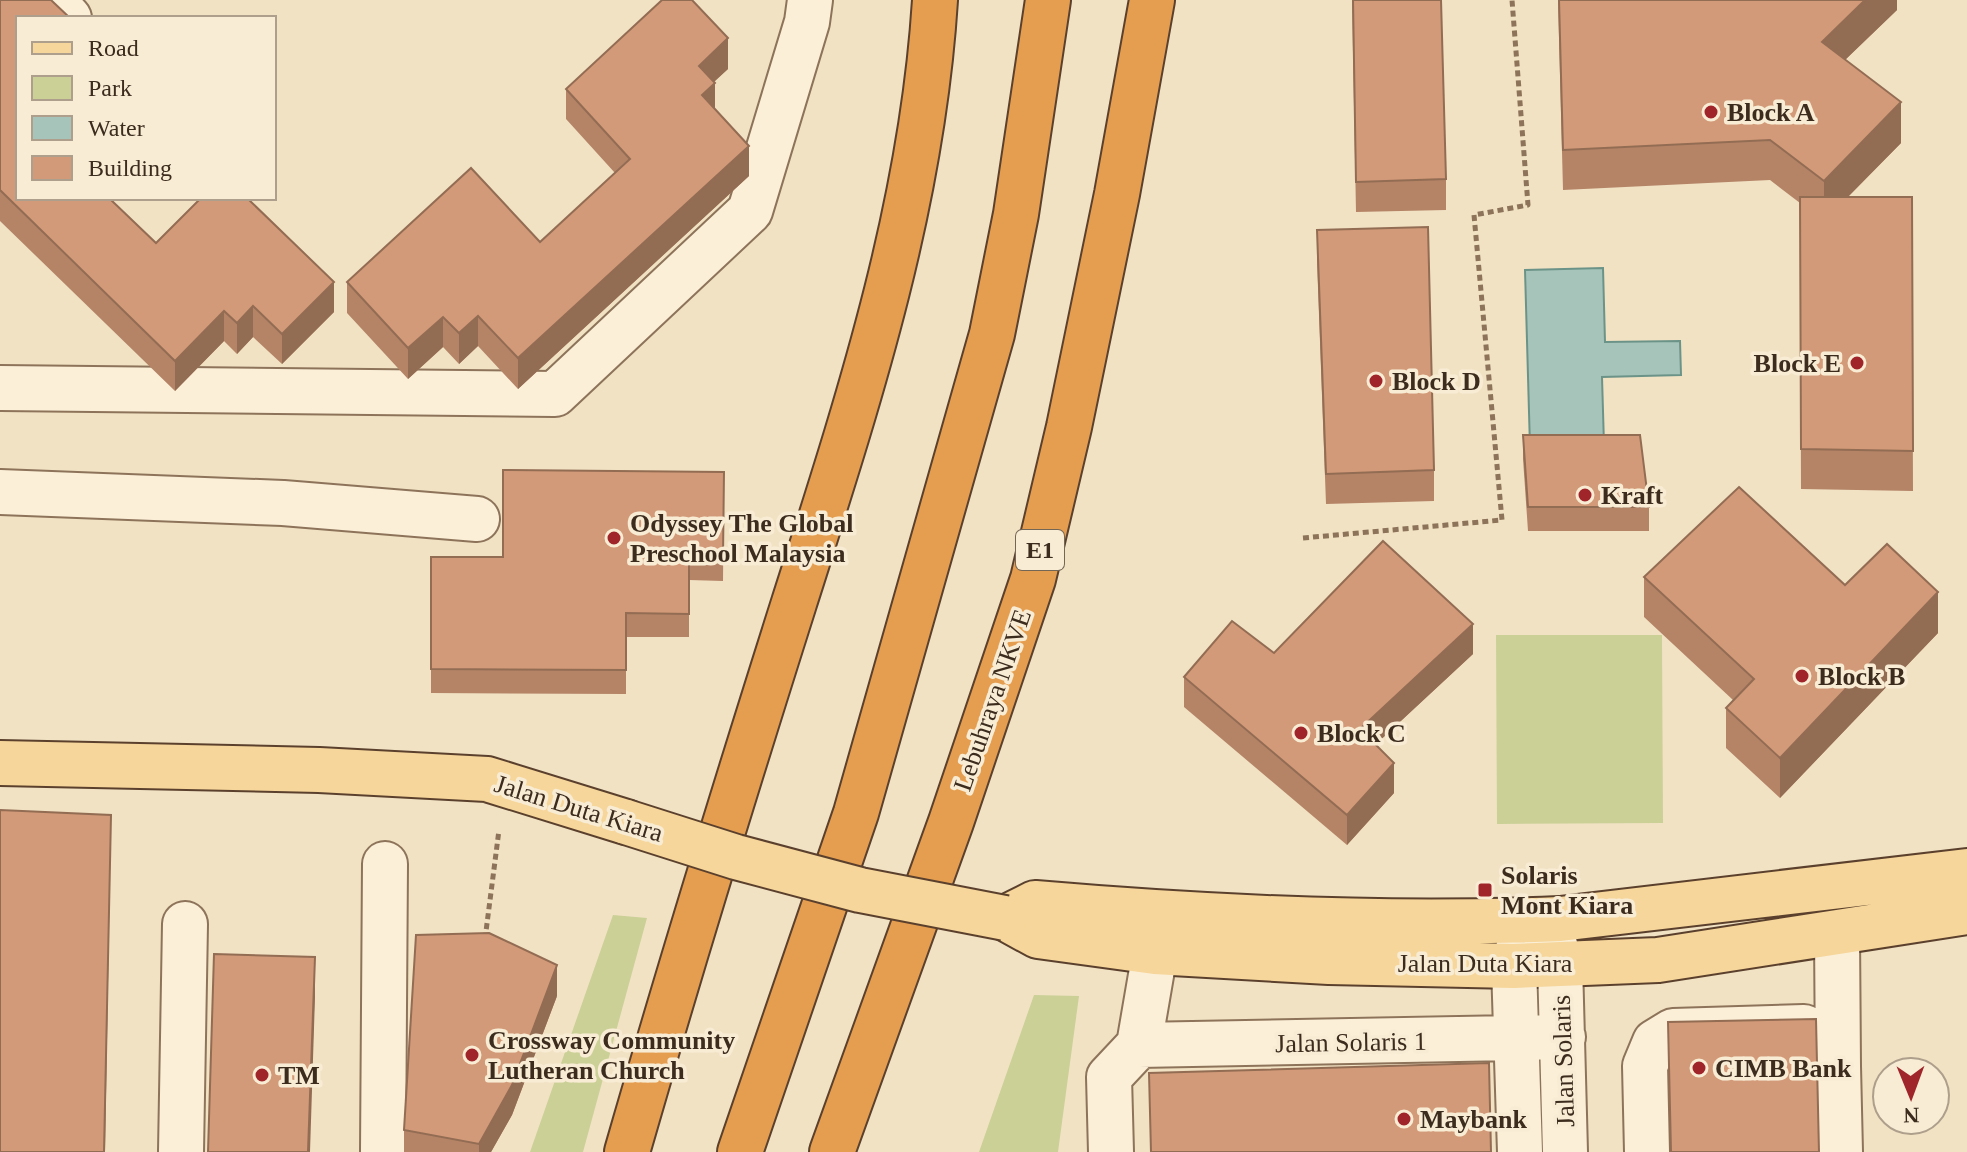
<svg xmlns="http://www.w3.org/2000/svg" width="1967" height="1152" viewBox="0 0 1967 1152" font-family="'Times New Roman',serif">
	<rect width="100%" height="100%" fill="#f1e2c4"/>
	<path fill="#cbd097" d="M 1496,635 L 1662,635 L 1663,823 L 1497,824 Z
		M 613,915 L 647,918 L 583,1152 L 530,1152 Z
		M 1034,995 L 1079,996 L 1058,1152 L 979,1152 Z"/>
	<path fill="#a6c4ba" stroke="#6c9388" stroke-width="2" d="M 1603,268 L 1605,342 L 1680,341 L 1681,375 L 1602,377 L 1604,445 L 1530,447 L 1525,270 Z"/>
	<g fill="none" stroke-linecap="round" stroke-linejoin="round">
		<defs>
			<path id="minor" d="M 52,0 L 69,18
				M 0,388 L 555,394 L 750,211 L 807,22 L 810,0
				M 0,492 L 283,503 L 477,519
				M 1837,934 L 1838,1066
				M 1539,935 L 1555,945 L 1560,964 L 1565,1152
				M 1139,1045 L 1563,1037
				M 181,1152 L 185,924
				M 383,1152 L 385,864
				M 1111,1152 L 1109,1077 L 1139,1045 L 1155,952
				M 1520,1152 L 1514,966 L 1519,945 L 1534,935
				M 1647,1152 L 1645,1066 L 1655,1042 L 1673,1031 L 1804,1027 L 1828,1039 L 1838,1066 L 1840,1152"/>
			<path id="major" d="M 0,763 L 319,770 L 487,779 L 626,822
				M 1005,918 L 1038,936 L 1155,952 L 1329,962 L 1514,966 L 1658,960 L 1967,912
				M 1005,918 L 1035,903 C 1209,918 1386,926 1560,919 L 1967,871"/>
			<path id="highway" d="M 627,1152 C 680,968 736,786 794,603 C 857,405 922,209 935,0
				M 740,1152 L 856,813 L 992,334 L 1016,214 L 1048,0
				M 832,1152 L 951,822 L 1033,579 L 1069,427 L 1117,194 L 1152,0"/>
		</defs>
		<use href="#minor" stroke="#8d7359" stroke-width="48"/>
		<use href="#major" stroke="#5b412d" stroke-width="48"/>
		<use href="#highway" stroke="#5b412d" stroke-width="48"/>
		<path stroke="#8d7359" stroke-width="5" stroke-dasharray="6 4" stroke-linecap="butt" d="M 1303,538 L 1502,520 L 1474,215 L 1528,205 L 1512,0
			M 485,939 L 499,830"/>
		<use href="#minor" stroke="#fbefd8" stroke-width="44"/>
		<use href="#major" stroke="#f6d69a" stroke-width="44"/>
		<use href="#highway" stroke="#e59e50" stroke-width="44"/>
		<defs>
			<path id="major-bridge" d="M 626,822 L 736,857 L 860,890 L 1005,918"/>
		</defs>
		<use href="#major-bridge" stroke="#5b412d" stroke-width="48" stroke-linecap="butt"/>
		<use href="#major-bridge" stroke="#f6d69a" stroke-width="44"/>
	</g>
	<path fill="#b58467" d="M 0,0 L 18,198 L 156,243 L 334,312 L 282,364 L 253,337 L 237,354 L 224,341 L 175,391 L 0,221 Z
		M 1352,0 L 1446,179 L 1446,210 L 1356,212 Z
		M 1558,0 L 1897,0 L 1897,10 L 1845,60 L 1901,143 L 1848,197 L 1912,197 L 1913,491 L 1801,489 L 1800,203 L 1770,180 L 1563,190 Z
		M 728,69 L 713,82 L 715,109 L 749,176 L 518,389 L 478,346 L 459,364 L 443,347 L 408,379 L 347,313 L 347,282 L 540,242 L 615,173 L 566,119 L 566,89 Z
		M 1317,230 L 1434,470 L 1434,501 L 1326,504 L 1317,261 Z
		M 1523,435 L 1649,507 L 1649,531 L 1528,531 L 1523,459 Z
		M 724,472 L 723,581 L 689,580 L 689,637 L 626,637 L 626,694 L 431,693 L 431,557 L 503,557 Z
		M 1644,577 L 1845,585 L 1938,633 L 1780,798 L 1726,748 L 1726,708 L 1733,700 L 1644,617 Z
		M 1274,653 L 1473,654 L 1376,744 L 1394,793 L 1347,845 L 1184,707 L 1184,677 Z
		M 557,996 L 512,1115 L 491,1152 L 404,1152 L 404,1130 Z"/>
	<path fill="#936c54" d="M 1865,0 L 1897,0 L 1897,10 L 1822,82 L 1822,42 Z
		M 728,38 L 728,69 L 699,96 L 699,66 Z
		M 715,83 L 715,114 L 702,95 Z
		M 1901,102 L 1901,143 L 1824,221 L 1824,181 Z
		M 749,146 L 749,176 L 518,389 L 518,358 Z
		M 334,282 L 334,312 L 282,364 L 282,334 Z
		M 253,306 L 253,337 L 237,354 L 237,323 Z
		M 224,311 L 224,341 L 175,391 L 175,361 Z
		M 478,316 L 478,346 L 459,364 L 459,333 Z
		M 443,317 L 443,347 L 408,379 L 408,348 Z
		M 1938,592 L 1938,633 L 1780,798 L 1780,758 Z
		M 1473,624 L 1473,654 L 1360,759 L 1360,729 Z
		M 1394,763 L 1394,793 L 1347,845 L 1347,815 Z
		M 111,815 L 105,1152 L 104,1152 Z
		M 315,957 L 315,997 L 310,1152 L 308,1152 Z
		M 557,965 L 557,996 L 512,1115 L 491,1152 L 479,1152 L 479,1144 Z"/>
	<path fill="#d29a78" stroke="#936c54" stroke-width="2" d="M 0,0 L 51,0 L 70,18 L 18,18 L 18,198 L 109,198 L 156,243 L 201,198 L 247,198 L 334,282 L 282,334 L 253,306 L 237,323 L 224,311 L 175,361 L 0,190 Z
		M 662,0 L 692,0 L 728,38 L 699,66 L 715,83 L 702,95 L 749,146 L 518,358 L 478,316 L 459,333 L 443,317 L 408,348 L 347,282 L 471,168 L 540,242 L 630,159 L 566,89 Z
		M 1353,0 L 1441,0 L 1446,179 L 1356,182 Z
		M 1559,0 L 1865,0 L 1822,42 L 1901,102 L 1824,181 L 1770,140 L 1563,150 Z
		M 1800,197 L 1912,197 L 1913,451 L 1801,449 Z
		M 1428,227 L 1434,470 L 1326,474 L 1317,230 Z
		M 1523,435 L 1640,435 L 1649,507 L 1528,507 Z
		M 503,470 L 724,472 L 723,557 L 689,556 L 689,614 L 626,613 L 626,670 L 431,669 L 431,557 L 503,557 Z
		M 1739,487 L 1845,585 L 1887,544 L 1938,592 L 1780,758 L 1726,708 L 1754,679 L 1644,577 Z
		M 1383,541 L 1473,624 L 1360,729 L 1394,763 L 1347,815 L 1184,677 L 1232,621 L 1274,653 Z
		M 0,810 L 111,815 L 104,1152 L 0,1152 Z
		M 489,933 L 557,965 L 512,1085 L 479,1144 L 404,1130 L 416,935 Z
		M 214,954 L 315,957 L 308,1152 L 208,1152 Z
		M 1816,1019 L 1819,1152 L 1671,1152 L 1668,1022 Z
		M 1489,1063 L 1491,1152 L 1151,1152 L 1149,1073 Z"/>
	<g fill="#a0252a" stroke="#f8ecd4" stroke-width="3">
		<circle cx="1711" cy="112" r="8"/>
		<circle cx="1857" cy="363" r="8"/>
		<circle cx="1376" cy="381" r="8"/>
		<circle cx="1585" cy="495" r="8"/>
		<circle cx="614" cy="538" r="8"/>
		<circle cx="1802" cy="676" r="8"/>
		<circle cx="1301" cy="733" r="8"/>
		<rect x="1477" y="882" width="16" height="16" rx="4"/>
		<circle cx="472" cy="1055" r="8"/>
		<circle cx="1699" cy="1068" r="8"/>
		<circle cx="262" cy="1075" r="8"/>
		<circle cx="1404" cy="1119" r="8"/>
	</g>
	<g text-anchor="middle" stroke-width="7" stroke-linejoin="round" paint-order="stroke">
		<rect fill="#f8ecd4" stroke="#746655" stroke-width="2" x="1016" y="530" width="48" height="40" rx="6"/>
		<g font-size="24" font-weight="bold" fill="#3c2c1e">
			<text x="1040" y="558">E1</text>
		</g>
		<g font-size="26" font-weight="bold" fill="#3c2c1e" stroke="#f8ecd4" text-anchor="start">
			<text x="1727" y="121">Block A</text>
			<text x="1841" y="372" text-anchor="end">Block E</text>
			<text x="1392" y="390">Block D</text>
			<text x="1601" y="504">Kraft</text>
			<text x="630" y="532">Odyssey The Global<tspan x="630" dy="30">Preschool Malaysia</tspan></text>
			<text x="1818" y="685">Block B</text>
			<text x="1317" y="742">Block C</text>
			<text x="1501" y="884">Solaris<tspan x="1501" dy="30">Mont Kiara</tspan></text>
			<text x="488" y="1049">Crossway Community<tspan x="488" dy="30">Lutheran Church</tspan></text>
			<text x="1715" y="1077">CIMB Bank</text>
			<text x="278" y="1084">TM</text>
			<text x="1420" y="1128">Maybank</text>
		</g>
		<g font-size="26" fill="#3c2c1e" stroke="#f8ecd4">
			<text transform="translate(992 700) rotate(-71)" y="9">Lebuhraya NKVE</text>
			<text transform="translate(579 808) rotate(17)" y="9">Jalan Duta Kiara</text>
			<text x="1485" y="972">Jalan Duta Kiara</text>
			<text transform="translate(1351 1042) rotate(-1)" y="9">Jalan Solaris 1</text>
			<text transform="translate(1563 1061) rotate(-92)" y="9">Jalan Solaris</text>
		</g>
	</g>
	<rect x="16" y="16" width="260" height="184" fill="#f8ecd4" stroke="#ad9f8b" stroke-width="2"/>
	<rect x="32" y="42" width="40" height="12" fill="#f6d69a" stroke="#ad9f8b" stroke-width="2"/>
	<text x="88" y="56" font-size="24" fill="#3c2c1e">Road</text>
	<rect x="32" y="76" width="40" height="24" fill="#cbd097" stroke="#ad9f8b" stroke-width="2"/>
	<text x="88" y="96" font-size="24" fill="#3c2c1e">Park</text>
	<rect x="32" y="116" width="40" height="24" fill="#a6c4ba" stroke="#ad9f8b" stroke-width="2"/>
	<text x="88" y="136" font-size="24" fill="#3c2c1e">Water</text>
	<rect x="32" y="156" width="40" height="24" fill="#d29a78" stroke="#ad9f8b" stroke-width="2"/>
	<text x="88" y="176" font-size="24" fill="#3c2c1e">Building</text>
	<g transform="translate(1911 1096) rotate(179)"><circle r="38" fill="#f8ecd4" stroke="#ad9f8b" stroke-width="2"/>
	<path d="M0-6L14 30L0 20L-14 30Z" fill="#a0252a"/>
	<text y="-12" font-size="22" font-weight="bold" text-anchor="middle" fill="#3c2c1e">N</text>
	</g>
</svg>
